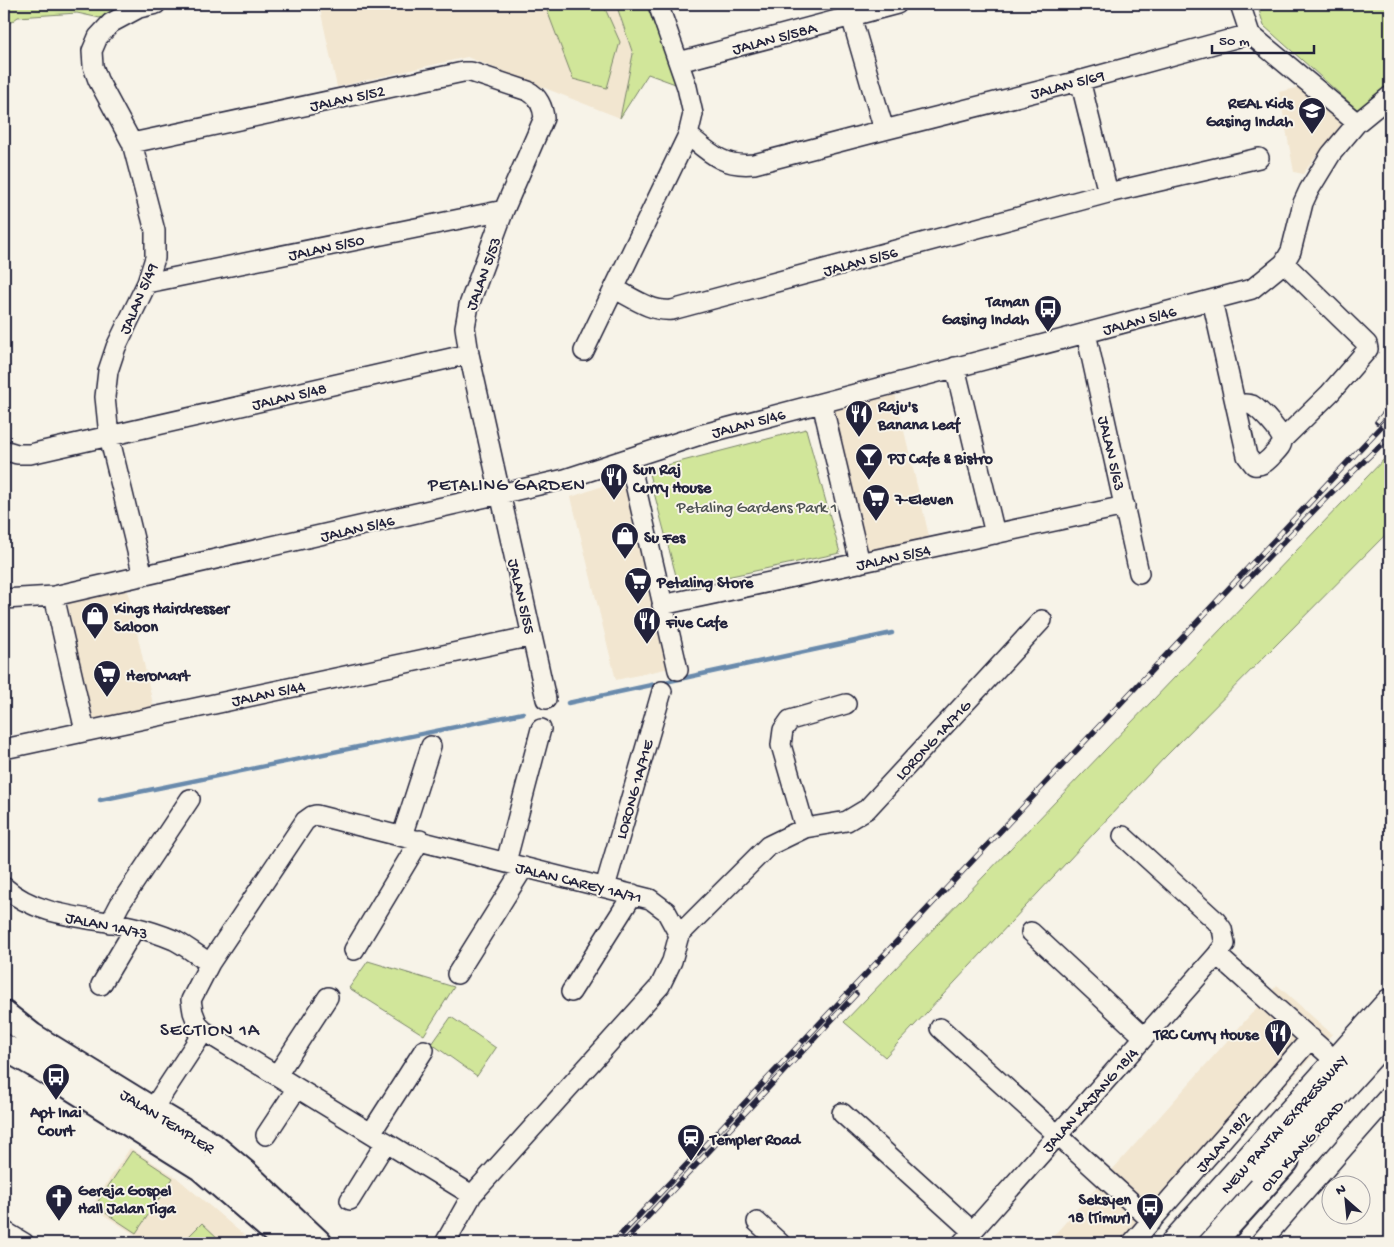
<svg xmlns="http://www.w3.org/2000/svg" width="1394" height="1247" viewBox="0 0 1394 1247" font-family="'Gochi Hand',sans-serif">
	<rect width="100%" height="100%" fill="#f7f3e8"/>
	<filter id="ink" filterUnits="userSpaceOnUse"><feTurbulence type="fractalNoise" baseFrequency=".02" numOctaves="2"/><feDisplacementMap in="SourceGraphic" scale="10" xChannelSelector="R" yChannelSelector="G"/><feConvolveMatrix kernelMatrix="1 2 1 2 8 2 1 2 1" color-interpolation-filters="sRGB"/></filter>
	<g filter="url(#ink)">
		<path fill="#f2e6d0" d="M 319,4 L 616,4 L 633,54 L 620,118 L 467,57 L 337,87 Z
			M 1301,87 L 1346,127 L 1316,156 L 1303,174 L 1294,172 L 1279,92 Z
			M 895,393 L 930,540 L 866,557 L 833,407 Z
			M 626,478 L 674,667 L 616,680 L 571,497 Z
			M 127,588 L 155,713 L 90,725 L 67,599 Z
			M 1277,985 L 1332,1034 L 1144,1243 L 1047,1243 Z
			M 130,1148 L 176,1177 L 253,1243 L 148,1243 L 91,1207 Z"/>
		<path fill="#d1e69a" stroke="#7a846a" d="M 4,4 L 122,4 L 100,18 L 77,13 L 18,17 L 7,25 L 8,147 L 4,147 Z
			M 548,4 L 603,4 L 620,42 L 607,88 L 573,79 L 545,5 Z
			M 616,4 L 646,4 L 678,85 L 648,74 L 620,118 L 633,54 Z
			M 1257,4 L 1390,4 L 1390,101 L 1369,120 L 1264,26 Z
			M 806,429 L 840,553 L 679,587 L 648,470 Z
			M 1390,453 L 1390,530 L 1165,757 L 885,1057 L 844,1022 Z
			M 368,961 L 454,987 L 424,1035 L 349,988 Z
			M 451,1017 L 496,1048 L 477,1076 L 432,1044 Z
			M 132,1151 L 173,1178 L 136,1233 L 95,1206 Z
			M 202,1223 L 221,1241 L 219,1243 L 182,1243 Z"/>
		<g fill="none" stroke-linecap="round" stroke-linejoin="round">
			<path stroke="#698aac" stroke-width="4.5" d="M 568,703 L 892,633
				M 100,800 L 523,713"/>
			<defs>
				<path id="minor" d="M 658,4 L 687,87 L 693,114 L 688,135 C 711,154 723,167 754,164 L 884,130 L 1075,82 L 1250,34
					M 1240,4 L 1250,34 L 1357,123
					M 851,16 L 884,130
					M 679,62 L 897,4
					M 1080,80 L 1108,193
					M 132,143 L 463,72 L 471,72 L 528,91 C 538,96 543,107 544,118 L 504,210 L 469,305 L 465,327 L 469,354 L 546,699
					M 147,283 L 504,210
					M 615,289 C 633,298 651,312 672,310 L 1108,193 L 1259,158
					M 1212,300 L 1247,456 L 1254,465 C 1262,466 1266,462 1271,457 C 1275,452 1282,447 1282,441 C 1283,433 1259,409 1252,405 C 1247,403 1241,404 1236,405
					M 1086,333 L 1139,573
					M 584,351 L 688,135
					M 955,367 L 995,534
					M 822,403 L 860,563
					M 1283,439 L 1330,393 L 1368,349 L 1367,344 L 1284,263
					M 4,450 L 17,454 L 30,454 L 469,354
					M 629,458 L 678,670
					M 143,576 L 109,436 L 105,397 L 108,371 L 116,347 L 147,283 L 155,258 L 155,231 L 132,143 L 98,80 L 93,66 L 92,51 L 98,37 L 111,23 L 139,8 L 156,4
					M 54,596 L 85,731
					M 4,599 L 54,596 L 565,479 L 700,435 L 1252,289 L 1284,263 L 1291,251 L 1303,203 L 1309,190 L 1331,154 L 1357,123 L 1390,96
					M 662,605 L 1125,506
					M 4,749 L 532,636
					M 316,815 L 650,899 L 666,911 L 679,935 L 672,961 L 660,986 L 472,1195 L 204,1031 L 198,1025 L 193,1012 L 191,1000 L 210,963 L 305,821 L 312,816 Z
					M 805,828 L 781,745 L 783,730 L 790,720 L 846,704
					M 402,836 L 431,746
					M 506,862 L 541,729
					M 4,887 C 39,918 90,917 134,927 C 147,930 162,935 174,940 C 186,946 198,956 210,963
					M 605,887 L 662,691
					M 110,923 L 120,904 L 190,799
					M 1031,932 L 1144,1037
					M 679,935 L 768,846 L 805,828 L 847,821 L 867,809 L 1042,620
					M 354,950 L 420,840
					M 1217,955 L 1330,1056
					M 457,974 L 524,867
					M 101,985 L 135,928
					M 571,992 L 633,894
					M 940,1028 L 1152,1221
					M 277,1075 L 328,997
					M 152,1110 L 204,1031
					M 842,1113 L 972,1231
					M 371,1133 L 424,1050
					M 266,1135 L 297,1088
					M 350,1200 L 386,1142
					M 757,1222 L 780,1243
					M 4,1231 L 24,1243
					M 445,1243 L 472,1195
					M 962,1243 L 1217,955 L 1225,944 L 1222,929 L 1216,921 L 1123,836
					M 1132,1243 L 1311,1038
					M 1260,1243 L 1390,1095"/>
				<path id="major" d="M 4,1014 L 32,1036 L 152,1110 L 213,1146 L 245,1173 L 319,1243
					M 4,1047 L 34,1064 L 201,1168 L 288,1243
					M 1212,1243 L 1286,1161"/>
				<path id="highway" d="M 1264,1173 L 1390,1033
					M 1175,1243 L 1390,1003"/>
			</defs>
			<use href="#minor" stroke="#22223b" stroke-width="22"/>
			<use href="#major" stroke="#22223b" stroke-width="29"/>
			<use href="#highway" stroke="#22223b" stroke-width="31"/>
			<use href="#minor" stroke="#f7f3e8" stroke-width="19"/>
			<use href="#major" stroke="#f7f3e8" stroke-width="25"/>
			<use href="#highway" stroke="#f7f3e8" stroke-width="28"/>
			<defs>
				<path id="rail" d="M 1377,422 L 1390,407
					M 1242,585 L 1328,496 L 1390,436
					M 613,1243 L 1390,417
					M 623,1243 L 856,994"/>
			</defs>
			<use href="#rail" stroke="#22223b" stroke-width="5.5"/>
			<use href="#rail" stroke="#f7f3e8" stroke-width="4" stroke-dasharray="11" stroke-linecap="butt"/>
		</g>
	</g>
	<defs>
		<symbol id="school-pin" viewBox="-11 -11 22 30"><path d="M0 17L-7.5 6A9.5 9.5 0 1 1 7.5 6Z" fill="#22223b" stroke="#f7f3e8"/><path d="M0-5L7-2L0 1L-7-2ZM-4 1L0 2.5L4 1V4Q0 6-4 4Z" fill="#fff"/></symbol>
		<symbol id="bus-pin" viewBox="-11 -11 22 30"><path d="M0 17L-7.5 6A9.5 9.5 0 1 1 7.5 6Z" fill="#22223b" stroke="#f7f3e8"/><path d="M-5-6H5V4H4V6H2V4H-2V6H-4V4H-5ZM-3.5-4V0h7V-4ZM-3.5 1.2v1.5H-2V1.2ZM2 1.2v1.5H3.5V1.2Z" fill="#fff"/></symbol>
		<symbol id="restaurant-pin" viewBox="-11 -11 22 30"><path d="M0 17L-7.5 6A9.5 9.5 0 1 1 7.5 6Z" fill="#22223b" stroke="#f7f3e8"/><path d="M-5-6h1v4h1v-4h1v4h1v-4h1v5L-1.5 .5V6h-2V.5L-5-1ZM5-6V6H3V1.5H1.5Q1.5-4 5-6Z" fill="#fff"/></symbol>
		<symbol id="bar-pin" viewBox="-11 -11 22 30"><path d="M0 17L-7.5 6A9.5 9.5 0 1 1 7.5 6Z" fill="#22223b" stroke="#f7f3e8"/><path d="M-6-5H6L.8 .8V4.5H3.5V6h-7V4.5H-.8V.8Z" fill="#fff"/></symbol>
		<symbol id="supermarket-pin" viewBox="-11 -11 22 30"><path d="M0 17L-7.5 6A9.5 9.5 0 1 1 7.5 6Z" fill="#22223b" stroke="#f7f3e8"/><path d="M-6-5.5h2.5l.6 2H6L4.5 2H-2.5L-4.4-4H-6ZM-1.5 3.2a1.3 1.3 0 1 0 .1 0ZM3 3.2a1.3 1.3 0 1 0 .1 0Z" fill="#fff"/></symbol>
		<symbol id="shop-pin" viewBox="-11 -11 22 30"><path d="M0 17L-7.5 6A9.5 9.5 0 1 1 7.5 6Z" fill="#22223b" stroke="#f7f3e8"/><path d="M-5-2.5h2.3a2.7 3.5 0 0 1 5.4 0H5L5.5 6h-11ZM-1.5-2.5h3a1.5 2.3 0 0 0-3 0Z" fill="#fff"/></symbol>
		<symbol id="station-pin" viewBox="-11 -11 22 30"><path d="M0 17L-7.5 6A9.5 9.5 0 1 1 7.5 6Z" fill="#22223b" stroke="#f7f3e8"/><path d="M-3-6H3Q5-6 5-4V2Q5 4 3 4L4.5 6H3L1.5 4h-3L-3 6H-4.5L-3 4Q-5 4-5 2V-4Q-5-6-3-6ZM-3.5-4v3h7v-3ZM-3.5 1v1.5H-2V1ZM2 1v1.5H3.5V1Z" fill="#fff"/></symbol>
		<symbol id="church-pin" viewBox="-11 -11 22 30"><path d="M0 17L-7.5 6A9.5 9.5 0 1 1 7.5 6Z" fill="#22223b" stroke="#f7f3e8"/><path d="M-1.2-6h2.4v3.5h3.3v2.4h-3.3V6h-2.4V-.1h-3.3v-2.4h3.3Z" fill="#fff"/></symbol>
	</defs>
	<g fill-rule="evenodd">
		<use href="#school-pin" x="1296" y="95" width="32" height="43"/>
		<use href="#bus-pin" x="1032" y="293" width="32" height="43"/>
		<use href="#restaurant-pin" x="843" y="398" width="32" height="43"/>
		<use href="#bar-pin" x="853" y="441" width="32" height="43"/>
		<use href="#restaurant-pin" x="598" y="461" width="32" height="43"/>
		<use href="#supermarket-pin" x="860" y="482" width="32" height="43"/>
		<use href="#shop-pin" x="609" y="520" width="32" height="43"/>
		<use href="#supermarket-pin" x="622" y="565" width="32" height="43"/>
		<use href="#shop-pin" x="79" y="600" width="32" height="43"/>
		<use href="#restaurant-pin" x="631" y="605" width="32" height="43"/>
		<use href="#supermarket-pin" x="91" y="658" width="32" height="43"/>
		<use href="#restaurant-pin" x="1262" y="1017" width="32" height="43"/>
		<use href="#bus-pin" x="40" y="1061" width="32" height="43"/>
		<use href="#station-pin" x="675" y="1122" width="32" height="43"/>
		<use href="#church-pin" x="43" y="1182" width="32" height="43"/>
		<use href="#bus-pin" x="1134" y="1191" width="32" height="43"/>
	</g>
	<g text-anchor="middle" stroke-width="4" stroke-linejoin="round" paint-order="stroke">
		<g font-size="16" fill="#22223b" stroke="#f7f3e8">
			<text transform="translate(774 37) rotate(-15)" y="6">JALAN 5/58A</text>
			<text transform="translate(1067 83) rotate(-15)" y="6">JALAN 5/69</text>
			<text transform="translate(347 97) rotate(-12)" y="6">JALAN 5/52</text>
			<text transform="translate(326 246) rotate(-12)" y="6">JALAN 5/50</text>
			<text transform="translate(860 260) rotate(-15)" y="6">JALAN 5/56</text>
			<text transform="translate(482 273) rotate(-70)" y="6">JALAN 5/53</text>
			<text transform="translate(137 298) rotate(-67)" y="6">JALAN 5/49</text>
			<text transform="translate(1139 319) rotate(-15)" y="6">JALAN 5/46</text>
			<text transform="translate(289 395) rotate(-13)" y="6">JALAN 5/48</text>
			<text transform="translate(748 422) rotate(-15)" y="6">JALAN 5/46</text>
			<text transform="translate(1113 453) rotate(77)" y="6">JALAN 5/63</text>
			<text transform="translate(357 527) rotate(-13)" y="6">JALAN 5/46</text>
			<text transform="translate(893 556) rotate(-12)" y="6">JALAN 5/54</text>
			<text transform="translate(523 596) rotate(77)" y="6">JALAN 5/55</text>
			<text transform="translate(268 692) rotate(-12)" y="6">JALAN 5/44</text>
			<text transform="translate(932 739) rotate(-47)" y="6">LORONG 1A/71G</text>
			<text transform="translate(633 789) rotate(-74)" y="6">LORONG 1A/71E</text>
			<text transform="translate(579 881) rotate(14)" y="6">JALAN CAREY 1A/71</text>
			<text transform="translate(107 924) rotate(12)" y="6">JALAN 1A/73</text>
			<text transform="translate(1089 1099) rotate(-48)" y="6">JALAN KAJANG 18/4</text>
			<text transform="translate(168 1120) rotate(32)" y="6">JALAN TEMPLER</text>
			<text transform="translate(1283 1123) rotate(-48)" y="6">NEW PANTAI EXPRESSWAY</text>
			<text transform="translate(1222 1141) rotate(-49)" y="6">JALAN 18/2</text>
			<text transform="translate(1301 1145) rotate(-48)" y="6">OLD KLANG ROAD</text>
		</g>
		<g font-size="16" font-weight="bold" fill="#22223b" stroke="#f7f3e8" text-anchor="start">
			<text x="1293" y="108" text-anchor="end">REAL Kids<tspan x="1293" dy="18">Gasing Indah</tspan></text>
			<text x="1029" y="306" text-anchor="end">Taman<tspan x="1029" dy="18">Gasing Indah</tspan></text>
			<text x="878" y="411">Raju's<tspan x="878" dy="18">Banana Leaf</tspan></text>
			<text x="888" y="463">PJ Cafe &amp; Bistro</text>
			<text x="633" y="474">Sun Raj<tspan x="633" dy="18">Curry House</tspan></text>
			<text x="895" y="504">7-Eleven</text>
			<text x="644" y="542">Su Fes</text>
			<text x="657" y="587">Petaling Store</text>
			<text x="114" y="613">Kings Hairdresser<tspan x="114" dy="18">Saloon</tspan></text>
			<text x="666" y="627">Five Cafe</text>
			<text x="126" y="680">HeroMart</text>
			<text x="1259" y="1039" text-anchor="end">TRC Curry House</text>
			<text x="56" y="1117" text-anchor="middle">Apt Inai<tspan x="56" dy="18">Court</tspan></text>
			<text x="710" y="1144">Templer Road</text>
			<text x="78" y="1195">Gereja Gospel<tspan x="78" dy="18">Hall Jalan Tiga</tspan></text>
			<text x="1131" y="1204" text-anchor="end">Seksyen<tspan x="1131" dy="18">18 (Timur)</tspan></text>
		</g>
		<g font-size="16" fill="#4e5353" stroke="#f7f3e8">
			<text x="757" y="512">Petaling Gardens Park 1</text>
		</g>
		<g font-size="18" letter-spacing="1" fill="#22223b" stroke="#f7f3e8">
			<text x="507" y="490">PETALING GARDEN</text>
		</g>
		<g font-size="19" letter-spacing="1" fill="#22223b" stroke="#f7f3e8">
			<text x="210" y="1035">SECTION 1A</text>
		</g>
	</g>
	<rect width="1394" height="1247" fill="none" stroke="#f7f3e8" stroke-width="20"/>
	<rect x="10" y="10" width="1374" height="1227" fill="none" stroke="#22223b" stroke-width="2" filter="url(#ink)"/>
	<g transform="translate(1346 1200) rotate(333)"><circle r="24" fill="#f7f3e8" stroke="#a29fa3"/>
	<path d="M0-4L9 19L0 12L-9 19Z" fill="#22223b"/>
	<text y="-8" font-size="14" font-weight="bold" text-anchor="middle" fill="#22223b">N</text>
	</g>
	<path d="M1212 45v8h102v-8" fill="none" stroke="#22223b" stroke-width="2.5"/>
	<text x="1219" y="45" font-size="15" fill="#22223b" stroke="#f7f3e8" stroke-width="4" paint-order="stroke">50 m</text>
</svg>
